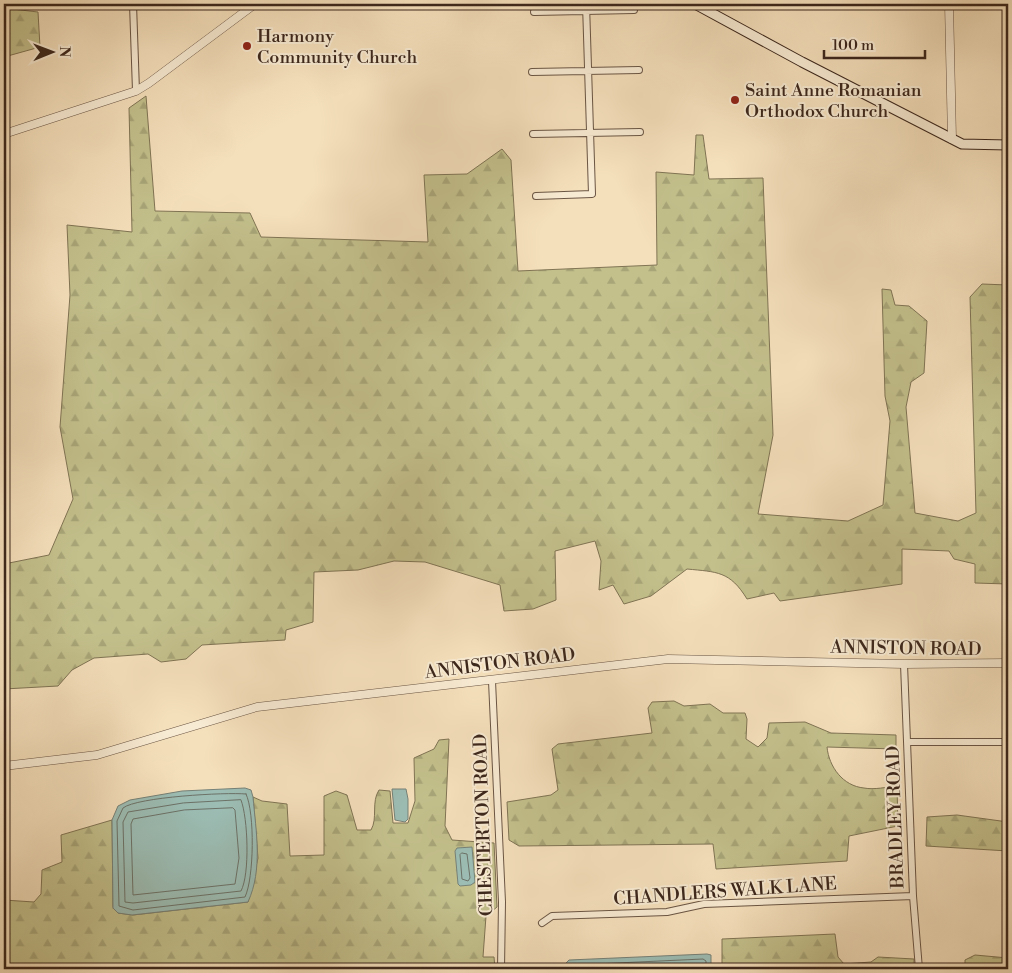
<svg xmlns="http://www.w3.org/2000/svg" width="1012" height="973" viewBox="0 0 1012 973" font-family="'Libre Bodoni',serif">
	<defs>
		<pattern id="forest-firs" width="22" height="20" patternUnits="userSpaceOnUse" patternTransform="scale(1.25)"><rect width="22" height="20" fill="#c3c08c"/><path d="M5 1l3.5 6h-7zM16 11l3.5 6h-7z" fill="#a8a578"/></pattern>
	</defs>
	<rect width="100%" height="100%" fill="#f5e0bc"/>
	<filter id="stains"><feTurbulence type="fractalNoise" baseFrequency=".004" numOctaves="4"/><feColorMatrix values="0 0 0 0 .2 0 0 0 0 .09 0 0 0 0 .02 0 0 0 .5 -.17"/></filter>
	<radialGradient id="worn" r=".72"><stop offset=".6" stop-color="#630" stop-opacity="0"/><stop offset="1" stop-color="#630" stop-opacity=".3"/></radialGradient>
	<path fill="url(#forest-firs)" stroke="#807454" d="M 4,8 L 38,12 L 40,47 L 4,57 Z
		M 146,96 L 155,211 L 250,213 L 261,237 L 428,242 L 424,175 L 467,174 L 502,149 L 511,160 L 518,271 L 657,265 L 656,172 L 694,175 L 696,135 L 703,135 L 709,179 L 763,178 L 773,435 L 758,514 L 848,521 L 883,505 L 890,421 L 885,396 L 882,289 L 891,290 L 895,305 L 909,306 L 927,321 L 924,373 L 911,382 L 906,407 L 915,513 L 958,521 L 976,513 L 970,297 L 982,284 L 1008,285 L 1008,584 L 975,583 L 975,564 L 954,559 L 949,551 L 902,549 L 902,584 L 780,601 L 774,593 L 747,599 C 730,571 717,572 687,569 L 651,596 L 624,604 L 613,585 L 599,590 L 601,561 L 595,541 L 555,551 L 556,600 L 533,609 L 504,611 L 500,585 L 425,562 L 394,561 L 358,570 L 314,572 L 313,622 L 286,630 L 285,640 L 202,645 L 186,659 L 161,662 L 148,654 L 94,658 L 72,670 L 58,686 L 4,689 L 4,564 L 49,555 L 73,499 L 60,427 L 70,295 L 67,225 L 132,232 L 129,108 Z
		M 674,701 L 684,706 L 710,704 L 723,713 L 745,713 L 747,719 L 746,739 L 758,747 L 767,738 L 769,723 L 805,722 L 831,733 L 896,735 L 896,749 L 827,747 C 829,767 843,786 864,788 C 874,790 887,787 897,786 L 898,826 L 849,836 L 847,861 L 716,869 L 713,844 L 519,846 L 509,840 L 507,802 L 551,795 L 558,790 L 552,749 L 558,744 L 652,733 L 648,708 L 652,702 Z
		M 449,739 L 445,826 L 452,840 L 494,843 L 497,907 L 486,916 L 483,957 L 494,957 L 495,969 L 4,969 L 4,900 L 34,902 L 41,894 L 42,870 L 62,862 L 61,835 L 112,820 L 113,907 L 118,913 L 133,915 L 248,902 L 258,858 L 253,797 L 262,801 L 287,804 L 290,856 L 324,855 L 324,796 L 336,791 L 347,795 L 357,830 L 371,830 C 378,818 371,802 379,790 L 390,791 L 393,823 L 408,823 L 415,801 L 414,758 L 434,749 L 439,740 Z
		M 957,815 L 1008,822 L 1008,851 L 926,846 L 927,817 Z
		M 835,934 L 838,957 L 844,964 L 871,962 L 878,957 L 914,959 L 914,969 L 722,969 L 722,939 Z
		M 975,955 L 1008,958 L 1008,969 L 965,969 L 965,960 Z"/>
	<path fill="#9cbdb4" stroke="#768177" d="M 245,788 L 251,790 L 253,797 C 256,832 263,869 248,902 L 132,915 L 118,913 L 113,908 L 112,820 L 118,806 L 130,800 L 182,791 Z
		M 392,789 L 406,789 L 408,799 L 408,819 L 405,822 L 395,820 Z
		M 472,847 L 475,882 L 471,885 L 460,886 L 458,884 L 455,851 L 457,848 Z
		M 707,954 L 711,955 L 711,969 L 566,969 L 565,964 L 569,960 Z"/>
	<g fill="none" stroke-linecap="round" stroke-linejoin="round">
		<path stroke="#6c7268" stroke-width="1" d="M 246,794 C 255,813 254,878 245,897 L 133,910 L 119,906 L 117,821 L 123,808 C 137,797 226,792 246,794 Z
			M 241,800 C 248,818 250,874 241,891 L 133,903 L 125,902 L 123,822 L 128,812 L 183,803 Z
			M 233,808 L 235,810 L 239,858 L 235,884 L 133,895 L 131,824 L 133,819 L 184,810 Z
			M 462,853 L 467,854 L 470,878 L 468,881 L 462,879 L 460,855 Z
			M 571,969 L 573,965 L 703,959 L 706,961 L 706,969
			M 618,969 L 697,966 L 700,969"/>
		<defs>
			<path id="minor" d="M 133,4 L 136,91
				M 534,12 L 634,10
				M 532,72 L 639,70
				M 533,134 L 640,132
				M 536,196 L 592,194 L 586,4
				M 904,664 L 913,896 L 919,969
				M 492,681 L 502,902 L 501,969
				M 908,742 L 1008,742
				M 542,923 L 552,916 L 667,912 L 704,904 L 913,896"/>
			<path id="tertiary" d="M 949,4 L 952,139
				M 4,134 L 136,91 L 149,83 L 255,4
				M 4,766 L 97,755 L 257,707 L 668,659 L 904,664 L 1008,663"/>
			<path id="secondary" d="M 252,4 L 284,4
				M 695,4 L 802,62 L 962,144 L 1008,145"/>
		</defs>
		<use href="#minor" stroke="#6a5544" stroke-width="8"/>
		<use href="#tertiary" stroke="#6a5544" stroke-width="9"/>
		<use href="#secondary" stroke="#3c271c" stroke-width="11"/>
		<use href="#minor" stroke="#f8ebd3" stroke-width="6"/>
		<use href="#tertiary" stroke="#f8ebd3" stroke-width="8"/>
		<use href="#secondary" stroke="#f8ebd3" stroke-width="9"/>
	</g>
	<g fill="#8f2418" stroke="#f8ebd3" stroke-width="2">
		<circle cx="247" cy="46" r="5"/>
		<circle cx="735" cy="100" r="5"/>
	</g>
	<g text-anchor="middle" stroke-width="4" stroke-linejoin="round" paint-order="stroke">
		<g font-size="18" fill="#3c271c" stroke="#f8ebd3" text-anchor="start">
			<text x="257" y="42">Harmony<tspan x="257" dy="21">Community Church</tspan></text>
			<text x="745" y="96">Saint Anne Romanian<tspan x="745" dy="21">Orthodox Church</tspan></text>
		</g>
		<g font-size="18" fill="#3c271c" stroke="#f8ebd3">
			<text transform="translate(906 648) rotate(1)" y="6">ANNISTON ROAD</text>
			<text transform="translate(500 663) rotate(-7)" y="6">ANNISTON ROAD</text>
			<text transform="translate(895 817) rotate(-92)" y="6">BRADLEY ROAD</text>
			<text transform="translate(483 825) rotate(-92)" y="6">CHESTERTON ROAD</text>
			<text transform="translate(725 891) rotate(-4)" y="6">CHANDLERS WALK LANE</text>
		</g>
	</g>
	<rect width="1012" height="973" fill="none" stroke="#f5e0bc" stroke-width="20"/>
	<rect x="5" y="5" width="1002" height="963" fill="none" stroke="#3c271c" stroke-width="2.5"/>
	<rect x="10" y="10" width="992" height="953" fill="none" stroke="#3c271c"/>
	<g transform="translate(52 52) rotate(89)" stroke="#f8ebd3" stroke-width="4" paint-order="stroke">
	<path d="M0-4L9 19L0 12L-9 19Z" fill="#3c271c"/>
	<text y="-8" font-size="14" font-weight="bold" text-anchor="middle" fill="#3c271c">N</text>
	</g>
	<path d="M824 50v8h101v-8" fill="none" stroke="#3c271c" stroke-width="2.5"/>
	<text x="832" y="50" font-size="15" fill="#3c271c" stroke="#f8ebd3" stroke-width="4" paint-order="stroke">100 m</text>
	<rect width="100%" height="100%" filter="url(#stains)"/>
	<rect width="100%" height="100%" fill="url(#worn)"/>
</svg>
